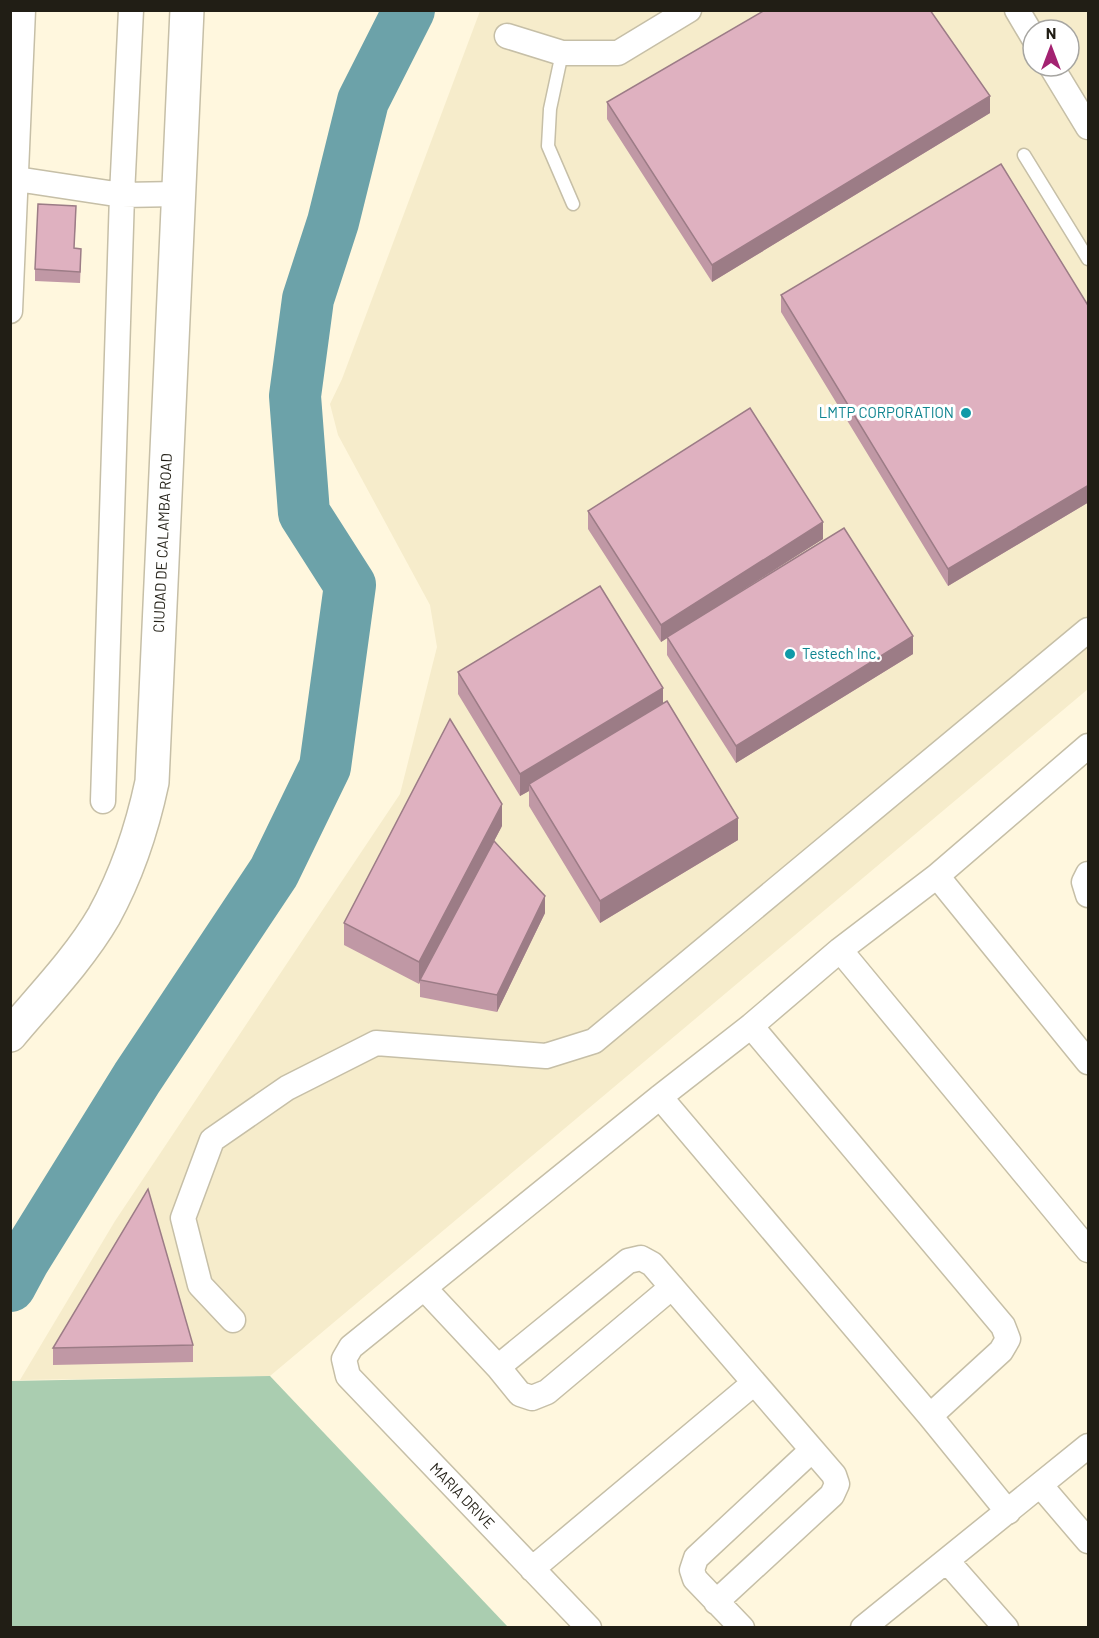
<svg xmlns="http://www.w3.org/2000/svg" width="1099" height="1638" viewBox="0 0 1099 1638" font-family="Barlow,sans-serif">
	<rect width="100%" height="100%" fill="#fff7de"/>
	<path fill="#f6eccb" fill-rule="evenodd" d="M 480,11 L 1088,11 L 1088,689 L 270,1376 L 20,1380 L 115,1221 L 400,794 L 437,647 L 430,605 L 338,435 L 330,404 L 342,379 ZM 1033,30 L 1069,30 L 1069,66 L 1033,66 Z"/>
	<path fill="#aacdb0" d="M 270,1376 L 508,1627 L 11,1627 L 11,1381 Z"/>
	<g fill="none" stroke-linecap="round" stroke-linejoin="round">
		<path stroke="#6ca2a9" stroke-width="52" d="M 10,1286 L 24,1260 L 137,1078 L 274,872 L 325,767 L 350,585 L 304,513 L 295,396 L 308,299 L 333,222 L 363,101 L 409,10"/>
		<defs>
			<path id="lane" d="M 562,53 L 550,109 L 548,146 L 573,204
				M 1024,155 L 1088,259"/>
			<path id="street" d="M 1017,10 L 1033,37
				M 507,36 L 562,53 L 618,53 L 689,10
				M 1051,66 L 1088,127
				M 10,178 L 122,195 L 178,194
				M 10,311 L 23,10
				M 103,801 L 122,195 L 131,10
				M 1088,874 L 1084,882 L 1088,895
				M 937,876 L 1088,1062
				M 840,950 L 1088,1250
				M 751,1026 L 1003,1326 L 1008,1339 L 1001,1351 L 930,1416
				M 660,1097 L 930,1416 L 1008,1512
				M 425,1289 L 498,1367 L 520,1394 L 532,1398 L 547,1392 L 672,1287
				M 233,1320 L 200,1285 L 183,1218 L 212,1140 L 287,1088 L 376,1043 L 546,1056 L 594,1041 L 1088,630
				M 498,1367 L 628,1261 L 641,1258 L 652,1264 L 834,1475 L 837,1484 L 832,1495 L 716,1602
				M 1041,1486 L 1088,1541
				M 947,1561 L 1006,1628
				M 532,1569 L 754,1383
				M 589,1628 L 348,1376 L 344,1359 L 351,1347 L 660,1097 L 751,1026 L 840,950 L 937,876 L 1088,746
				M 742,1628 L 695,1579 L 692,1570 L 696,1558 L 812,1450
				M 863,1628 L 1088,1446"/>
			<g id="secondary">
				<path id="s1" d="M 10,1035 C 42,997 79,959 104,916 C 127,874 142,829 152,782 L 187,10"/>
			</g>
		</defs>
		<use href="#lane" stroke="#c6bfa7" stroke-width="15"/>
		<use href="#street" stroke="#c6bfa7" stroke-width="27"/>
		<use href="#secondary" stroke="#c6bfa7" stroke-width="36"/>
		<use href="#lane" stroke="#fff" stroke-width="12"/>
		<use href="#street" stroke="#fff" stroke-width="24"/>
		<use href="#secondary" stroke="#fff" stroke-width="33"/>
	</g>
	<path fill="#c098a5" d="M 607,102 L 990,113 L 712,282 L 607,119 Z
		M 76,218 L 74,248 L 81,260 L 80,283 L 35,281 L 35,269 Z
		M 781,295 L 1089,307 L 1089,502 L 948,586 L 781,312 Z
		M 588,511 L 823,539 L 716,607 L 913,654 L 736,763 L 667,655 L 667,638 L 661,642 L 588,529 Z
		M 458,672 L 663,704 L 738,840 L 600,923 L 529,806 L 529,791 L 520,796 L 458,694 Z
		M 502,826 L 494,841 L 545,913 L 497,1012 L 420,997 L 420,982 L 419,984 L 344,945 L 344,923 Z
		M 193,1345 L 193,1362 L 53,1365 L 53,1348 Z"/>
	<path fill="#9c7c86" d="M 990,96 L 990,113 L 712,282 L 712,265 Z
		M 1089,485 L 1089,502 L 948,586 L 948,569 Z
		M 823,522 L 823,539 L 661,642 L 661,625 Z
		M 913,636 L 913,654 L 736,763 L 736,746 Z
		M 663,688 L 663,711 L 529,784 L 529,791 L 520,796 L 520,774 Z
		M 502,804 L 502,826 L 421,980 L 420,980 L 419,984 L 419,962 Z
		M 738,818 L 738,840 L 600,923 L 600,901 Z
		M 545,896 L 545,913 L 497,1012 L 497,995 Z"/>
	<path fill="#dfb1c0" stroke="#9c7c86" stroke-width="1.5" d="M 765,10 L 930,10 L 990,96 L 712,265 L 607,102 Z
		M 1001,164 L 1089,307 L 1089,485 L 948,569 L 781,295 Z
		M 38,204 L 76,206 L 74,248 L 81,249 L 80,272 L 35,269 Z
		M 750,408 L 823,522 L 661,625 L 588,511 Z
		M 844,528 L 913,636 L 736,746 L 667,637 Z
		M 600,586 L 663,688 L 520,774 L 458,672 Z
		M 667,701 L 738,818 L 600,901 L 529,784 Z
		M 450,719 L 502,804 L 419,962 L 344,923 Z
		M 494,841 L 545,896 L 497,995 L 420,980 Z
		M 148,1189 L 193,1345 L 53,1348 Z"/>
	<g fill="#0f9aa8" stroke="#fff" stroke-width="2">
		<circle cx="966" cy="413" r="6"/>
		<circle cx="790" cy="654" r="6"/>
	</g>
	<g text-anchor="middle" stroke-width="6" stroke-linejoin="round" paint-order="stroke">
		<g font-size="15" fill="#0d838f" stroke="#fff" text-anchor="end">
			<text x="954" y="418">LMTP CORPORATION</text>
			<text x="802" y="659" text-anchor="start">Testech Inc.</text>
		</g>
		<g font-size="15" fill="#211e15" stroke="#fff">
			<text dy="5" stroke="none"><textPath href="#s1" startOffset="534">CIUDAD DE CALAMBA ROAD</textPath></text>
			<text transform="translate(462 1496) rotate(46)" y="5">MARIA DRIVE</text>
		</g>
	</g>
	<rect width="1099" height="1638" fill="none" stroke="#211e15" stroke-width="24"/>
	<g transform="translate(1051 48)"><circle r="28" fill="#ffffff" stroke="#a6a5a1" stroke-width="1.5"/>
	<path d="M0-4.5L10 22L0 15L-10 22Z" fill="#a32271"/>
	<text y="-9" font-size="16" font-weight="bold" text-anchor="middle" fill="#211e15">N</text>
	</g>
</svg>
